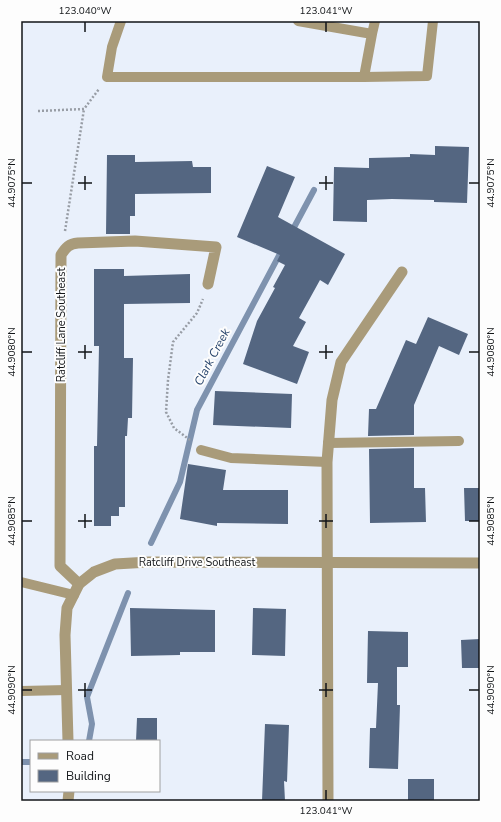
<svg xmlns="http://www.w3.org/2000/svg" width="501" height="822" viewBox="0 0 501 822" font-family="'Nunito Sans',sans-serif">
	<rect width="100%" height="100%" fill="#e9f0fb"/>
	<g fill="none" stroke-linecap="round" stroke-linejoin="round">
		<path stroke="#7e92ae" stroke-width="6" d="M 291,233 L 314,190
			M 151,543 L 180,482 L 197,410 L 283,248
			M 89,741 L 92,724 L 87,697 L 128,593
			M 21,762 L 31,762"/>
	</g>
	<path fill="#546681" d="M 435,146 L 469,147 L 467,203 L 434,202 L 434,200 L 392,199 L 367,200 L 367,222 L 333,221 L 334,167 L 369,168 L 369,158 L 410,157 L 410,154 L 435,155 Z
		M 107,155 L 135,155 L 135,162 L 192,161 L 193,167 L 211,167 L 211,193 L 135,194 L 135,216 L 130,216 L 130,234 L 106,234 Z
		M 267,166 L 295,177 L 278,217 L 345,254 L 328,285 L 320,280 L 299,318 L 306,322 L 293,346 L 309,352 L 297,384 L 243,364 L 257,321 L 275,288 L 273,287 L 285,265 L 277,261 L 280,255 L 237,237 Z
		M 94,269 L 124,269 L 124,276 L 190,274 L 190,303 L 124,304 L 124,358 L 133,358 L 132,418 L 128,418 L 127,436 L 125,436 L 125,507 L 119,507 L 119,516 L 111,516 L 111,526 L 94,526 L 94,446 L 97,446 L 99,346 L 94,346 Z
		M 428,317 L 468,334 L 459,355 L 439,346 L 414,405 L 414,435 L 368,436 L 369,409 L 376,409 L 406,340 L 416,344 Z
		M 215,391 L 292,394 L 291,428 L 213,425 Z
		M 414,448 L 414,488 L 425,488 L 426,522 L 370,523 L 369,449 Z
		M 188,464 L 226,470 L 223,490 L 288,490 L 288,524 L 217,523 L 217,526 L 180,519 Z
		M 464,488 L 480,488 L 480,521 L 465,521 Z
		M 130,608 L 215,610 L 215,652 L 180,652 L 180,655 L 131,656 Z
		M 253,608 L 286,609 L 285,656 L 252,655 Z
		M 368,631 L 408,632 L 408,667 L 397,667 L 397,705 L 400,705 L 398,769 L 369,768 L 370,728 L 376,728 L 378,683 L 367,683 Z
		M 480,639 L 480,668 L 462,668 L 461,640 Z
		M 137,718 L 157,718 L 157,741 L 136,741 Z
		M 265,724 L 289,725 L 287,782 L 284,781 L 285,801 L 262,801 Z
		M 408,779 L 434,779 L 434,801 L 408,801 Z"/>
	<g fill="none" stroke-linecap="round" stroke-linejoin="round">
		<path stroke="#989da5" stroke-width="2.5" stroke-dasharray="2 2" stroke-linecap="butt" d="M 38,111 L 84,109 L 99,89
			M 65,231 L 84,109
			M 190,440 L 174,428 L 166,412 L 168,380 L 173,342 L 197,313 L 203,299"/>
		<path stroke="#a99b7a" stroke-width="10" d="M 121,21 L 112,47 L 107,77 L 364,77 L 372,34
			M 298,21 L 372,34 L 375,21
			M 364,77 L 427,76 L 433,21
			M 328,443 L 459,441
			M 201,450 L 231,458 L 327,462
			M 21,582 L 74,595
			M 21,691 L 67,690"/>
		<path stroke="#a99b7a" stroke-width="11" d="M 79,584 L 60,566 L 61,255 C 66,247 69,244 78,243 L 135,241 L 216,247 L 208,284
			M 328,801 L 327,462 L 332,400 L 341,362 L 402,272"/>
		<path stroke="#a99b7a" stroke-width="11" d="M 68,741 L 65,635 L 67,608 L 79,584 L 94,572 L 115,564 L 149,562 L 480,563
			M 68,801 L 69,791"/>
	</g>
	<path fill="none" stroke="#121518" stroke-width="1.5" d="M 85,22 L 85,32M 326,22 L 326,32M 85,176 L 85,190M 326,176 L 326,190M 22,183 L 32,183M 78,183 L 92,183M 319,183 L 333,183M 469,183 L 479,183M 85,345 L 85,359M 326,345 L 326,359M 22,352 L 32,352M 78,352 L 92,352M 319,352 L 333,352M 469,352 L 479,352M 85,514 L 85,528M 326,514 L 326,528M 22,521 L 32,521M 78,521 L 92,521M 319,521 L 333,521M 469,521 L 479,521M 85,683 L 85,697M 326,683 L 326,697M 22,690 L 32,690M 78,690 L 92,690M 319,690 L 333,690M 469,690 L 479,690M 326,790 L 326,800"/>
	<g text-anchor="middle" stroke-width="4" stroke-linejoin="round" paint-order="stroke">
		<g font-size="11" fill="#121518" stroke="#fdfdfd">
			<text transform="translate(61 325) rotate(-90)" y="4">Ratcliff Lane Southeast</text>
			<text x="197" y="566">Ratcliff Drive Southeast</text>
		</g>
		<g font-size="12" font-style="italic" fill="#26436b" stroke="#fdfdfd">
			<text transform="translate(212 357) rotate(-62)" y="4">Clark Creek</text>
		</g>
	</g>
	<rect width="501" height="822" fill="none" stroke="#fdfdfd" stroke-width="44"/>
	<rect x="30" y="740" width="130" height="52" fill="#fdfdfd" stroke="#9fa0a1"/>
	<rect x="38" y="753" width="20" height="6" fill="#a99b7a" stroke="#9fa0a1"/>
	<text x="66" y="760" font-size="12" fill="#121518">Road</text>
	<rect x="38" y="770" width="20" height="12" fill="#546681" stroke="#9fa0a1"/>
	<text x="66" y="780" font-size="12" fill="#121518">Building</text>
	<rect x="22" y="22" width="457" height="778" fill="none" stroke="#121518" stroke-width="1.5"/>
	<g font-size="10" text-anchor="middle" fill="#121518">
		<text x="85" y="14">123.040°W</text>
		<text x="326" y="14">123.041°W</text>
		<text transform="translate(490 183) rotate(-90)" y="4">44.9075°N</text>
		<text transform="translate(11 183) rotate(-90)" y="4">44.9075°N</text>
		<text transform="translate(490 352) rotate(-90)" y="4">44.9080°N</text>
		<text transform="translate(11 352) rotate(-90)" y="4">44.9080°N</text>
		<text transform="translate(11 521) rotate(-90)" y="4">44.9085°N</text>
		<text transform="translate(490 521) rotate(-90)" y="4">44.9085°N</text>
		<text transform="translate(490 690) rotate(-90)" y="4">44.9090°N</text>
		<text transform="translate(11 690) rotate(-90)" y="4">44.9090°N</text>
		<text x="326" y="814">123.041°W</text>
	</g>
</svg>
